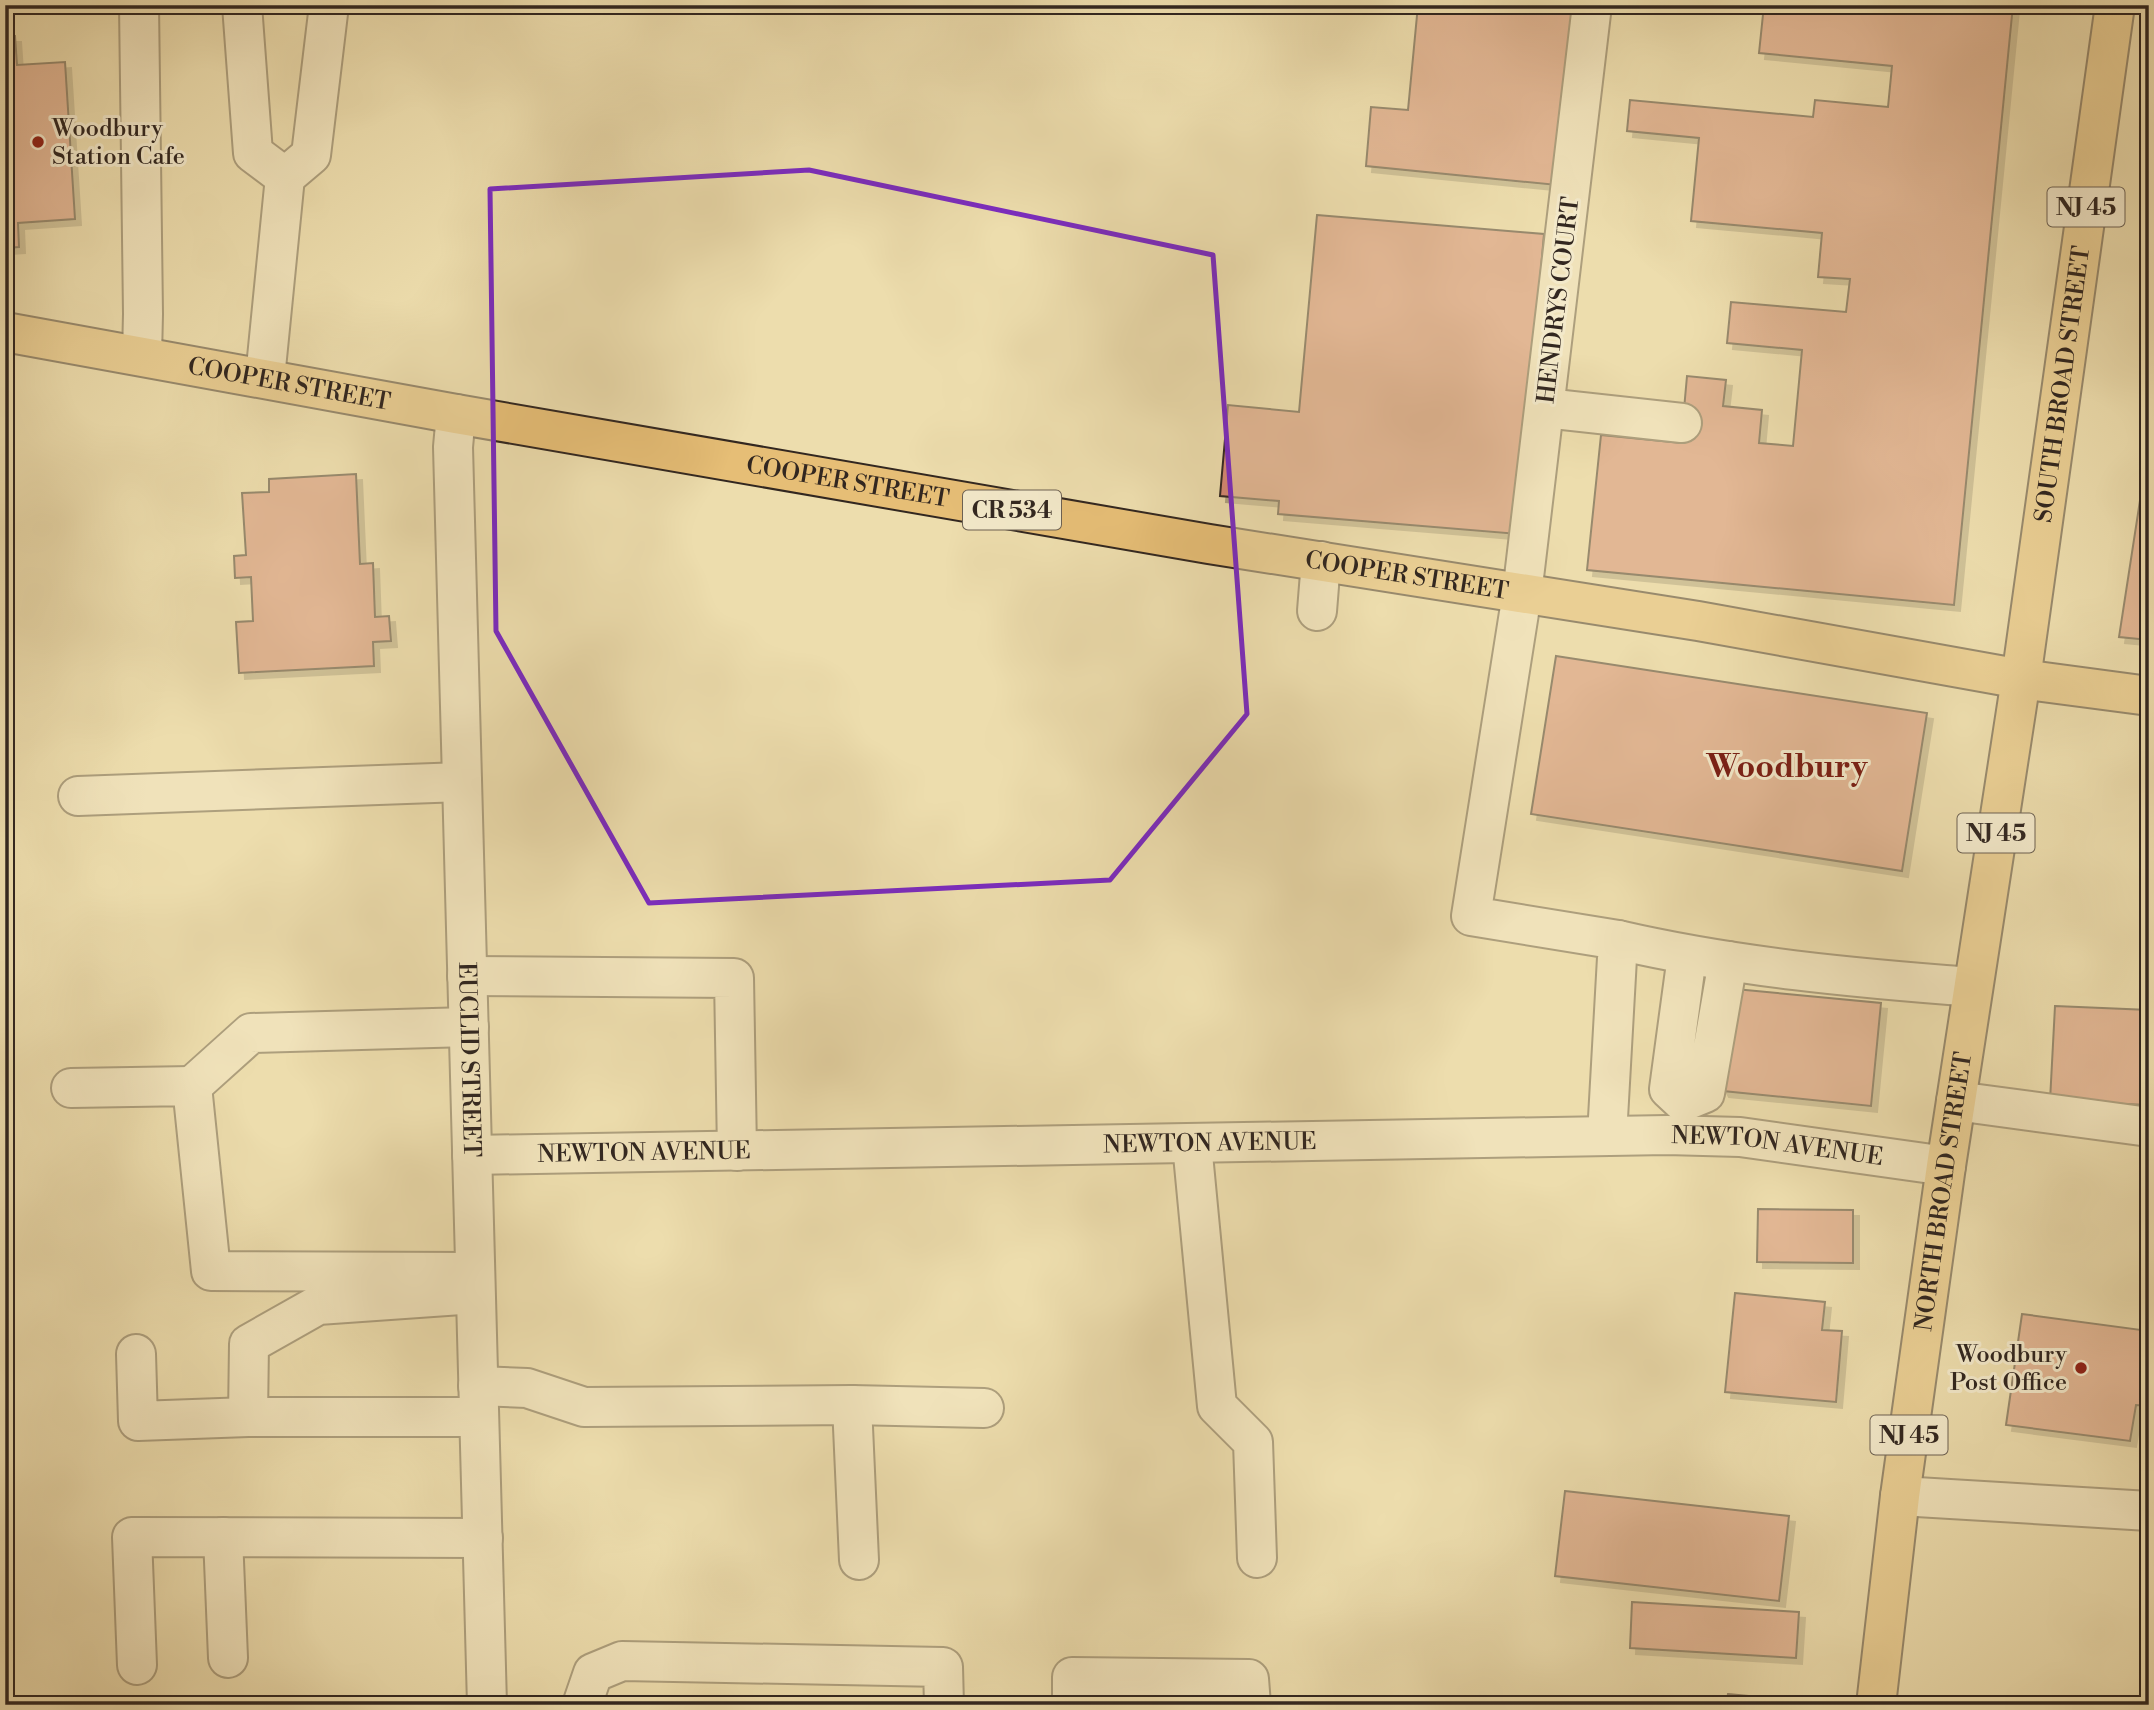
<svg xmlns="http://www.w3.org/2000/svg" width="2154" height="1710" viewBox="0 0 2154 1710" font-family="'Libre Bodoni',serif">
	<defs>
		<filter id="shadow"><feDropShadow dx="6" dy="6" stdDeviation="0" flood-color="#0004"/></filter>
	</defs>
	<rect width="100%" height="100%" fill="#edddad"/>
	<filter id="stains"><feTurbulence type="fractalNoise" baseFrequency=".00286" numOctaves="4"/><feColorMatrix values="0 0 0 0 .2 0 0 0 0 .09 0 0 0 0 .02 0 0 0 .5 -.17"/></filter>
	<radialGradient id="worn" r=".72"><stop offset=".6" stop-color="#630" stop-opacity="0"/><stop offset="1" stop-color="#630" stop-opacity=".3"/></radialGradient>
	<path fill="#d68974" stroke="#322720" stroke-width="2" filter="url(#shadow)" d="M 1418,5 L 1576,5 L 1557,185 L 1366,166 L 1371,107 L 1408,110 Z
		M 1764,5 L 2013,5 L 1954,605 L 1587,570 L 1601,435 L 1681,443 L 1687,376 L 1726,380 L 1723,406 L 1762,410 L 1759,443 L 1793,446 L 1802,350 L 1727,343 L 1731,302 L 1846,312 L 1850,279 L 1818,277 L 1822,233 L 1691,221 L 1699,138 L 1627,131 L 1630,100 L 1813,117 L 1815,100 L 1888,107 L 1892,66 L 1759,53 Z
		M 5,36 L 15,36 L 17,65 L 65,62 L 75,219 L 18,223 L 19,247 L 5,248 Z
		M 1317,215 L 1544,234 L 1518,534 L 1278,514 L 1279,501 L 1220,496 L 1228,405 L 1299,412 Z
		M 2149,442 L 2149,640 L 2119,637 Z
		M 356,474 L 360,564 L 373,563 L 375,617 L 389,616 L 391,641 L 373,642 L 374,666 L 239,673 L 236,622 L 253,621 L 251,577 L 235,578 L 234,556 L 246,555 L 242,493 L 269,492 L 269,479 Z
		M 1556,656 L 1927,713 L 1902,871 L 1531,814 Z
		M 1735,989 L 1881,1003 L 1871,1106 L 1723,1091 L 1672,998 L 1734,1003 Z
		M 2055,1006 L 2149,1010 L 2149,1105 L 2050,1101 Z
		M 1758,1209 L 1853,1210 L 1853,1263 L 1757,1262 Z
		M 1735,1293 L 1825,1302 L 1822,1330 L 1842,1331 L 1836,1402 L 1725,1392 Z
		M 2022,1314 L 2149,1331 L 2149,1406 L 2136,1405 L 2130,1441 L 2006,1425 Z
		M 1565,1491 L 1789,1516 L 1779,1601 L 1555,1576 Z
		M 1632,1602 L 1799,1612 L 1796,1658 L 1630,1648 Z
		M 1728,1694 L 1779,1699 L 1779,1705 L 1726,1705 Z"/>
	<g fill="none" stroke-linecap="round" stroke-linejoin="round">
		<defs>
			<g id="minor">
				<path d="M 139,5 L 143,314 L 142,356"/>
				<path d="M 242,5 L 253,153 L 285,177 L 265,378"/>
				<path d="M 1592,5 L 1522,594 L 1471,916 L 1618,940 L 1607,1136"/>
				<path d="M 285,177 L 311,155 L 329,5"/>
				<path d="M 1545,408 L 1682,423"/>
				<path id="s1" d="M 456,414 L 453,447 L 487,1705"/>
				<path d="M 1317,611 L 1321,561"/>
				<path d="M 78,796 L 462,782"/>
				<path d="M 1618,940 C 1735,967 1854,978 1973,987"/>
				<path d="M 1687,956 L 1669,1089 L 1683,1102 L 1705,1093 L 1728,961"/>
				<path d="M 467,976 L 734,978 L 737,1151"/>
				<path d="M 192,1086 L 251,1033 L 469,1027"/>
				<path d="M 71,1088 L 192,1086 L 211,1271 L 475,1272"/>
				<path d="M 1956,1101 L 2149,1127"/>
				<path d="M 1192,1144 L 1217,1406 L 1253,1442 L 1257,1558"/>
				<path id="s2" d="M 472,1155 L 1667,1135 L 1740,1137 L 1946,1166"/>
				<path d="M 461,1295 L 318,1305 L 249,1344 L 248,1417 L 479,1417"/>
				<path d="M 136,1354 L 138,1421 L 248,1417"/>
				<path d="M 478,1386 L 527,1388 L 584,1407 L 852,1405 L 984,1408"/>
				<path d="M 852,1405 L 859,1560"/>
				<path d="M 1900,1496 L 2149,1511"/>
				<path d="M 223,1537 L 228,1658"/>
				<path d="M 137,1665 L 132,1537 L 483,1538"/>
				<path d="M 582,1705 L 593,1673 L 622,1661 L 943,1667 L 944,1705"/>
				<path d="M 1072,1705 L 1072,1677 L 1249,1679 L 1251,1705"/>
			</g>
			<g id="major">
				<path id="s3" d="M 5,332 L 456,414 L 1209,544 L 1698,621 L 2021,679 L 2149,696"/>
				<path id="s4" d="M 1876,1705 L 1900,1496 L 1946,1166 L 2021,679 L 2115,5"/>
			</g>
		</defs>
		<use href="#minor" stroke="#615443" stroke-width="42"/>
		<use href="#major" stroke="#322720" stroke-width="42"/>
		<use href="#minor" stroke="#f3e9ca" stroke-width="38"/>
		<use href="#major" stroke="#e6be76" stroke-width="38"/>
	</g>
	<path d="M0 0H2154V1710H0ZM 809,170 L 1213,255 L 1247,714 L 1110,880 L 649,903 L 496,631 L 490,189 Z" fill="#edddad" fill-opacity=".55" fill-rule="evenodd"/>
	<path fill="none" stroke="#7b2cbf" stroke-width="5" stroke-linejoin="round" d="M 809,170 L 1213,255 L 1247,714 L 1110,880 L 649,903 L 496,631 L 490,189 Z"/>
	<g fill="#8f2418" stroke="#f3e9ca" stroke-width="2.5">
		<circle cx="38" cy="142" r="7"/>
		<circle cx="2081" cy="1368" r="7"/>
	</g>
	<g text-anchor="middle" stroke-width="6" stroke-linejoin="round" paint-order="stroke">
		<g fill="#f3e9ca" stroke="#6c6153" stroke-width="2">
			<rect x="2047.5" y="187.5" width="77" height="39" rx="5"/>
			<rect x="963" y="490.5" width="98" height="39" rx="5"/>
			<rect x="1957.5" y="813.5" width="77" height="39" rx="5"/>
			<rect x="1870.5" y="1415.5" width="77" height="39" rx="5"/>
		</g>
		<g font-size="23" font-weight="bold" fill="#322720">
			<text x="2086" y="215">NJ 45</text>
			<text x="1012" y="518">CR 534</text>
			<text x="1996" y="841">NJ 45</text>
			<text x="1909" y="1443">NJ 45</text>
		</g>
		<g font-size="24" fill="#322720" stroke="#f3e9ca" text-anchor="start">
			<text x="52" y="136">Woodbury<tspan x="52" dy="28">Station Cafe</tspan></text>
			<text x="2067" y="1362" text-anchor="end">Woodbury<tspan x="2067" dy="28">Post Office</tspan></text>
		</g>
		<g font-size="24" fill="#322720" stroke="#f3e9ca">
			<text transform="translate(1558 300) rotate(-83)" y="8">HENDRYS COURT</text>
			<text dy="8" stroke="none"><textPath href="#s3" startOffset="289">COOPER STREET</textPath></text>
			<text dy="8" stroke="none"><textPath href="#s4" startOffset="1334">SOUTH BROAD STREET</textPath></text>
			<text dy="8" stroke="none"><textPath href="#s3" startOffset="856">COOPER STREET</textPath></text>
			<text dy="8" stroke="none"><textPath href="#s3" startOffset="1423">COOPER STREET</textPath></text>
			<text dy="8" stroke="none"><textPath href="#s1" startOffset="646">EUCLID STREET</textPath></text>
			<text dy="8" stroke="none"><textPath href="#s2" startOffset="738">NEWTON AVENUE</textPath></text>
			<text dy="8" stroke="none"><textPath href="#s2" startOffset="1306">NEWTON AVENUE</textPath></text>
			<text dy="8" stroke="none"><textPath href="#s2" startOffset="172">NEWTON AVENUE</textPath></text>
			<text dy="8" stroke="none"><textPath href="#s4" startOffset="518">NORTH BROAD STREET</textPath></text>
		</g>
		<g font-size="32" font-weight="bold" fill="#7a1f14" stroke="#f3e9ca">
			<text x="1787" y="777">Woodbury</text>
		</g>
	</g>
	<rect width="2154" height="1710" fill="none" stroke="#edddad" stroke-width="28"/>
	<rect x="7" y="7" width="2140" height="1696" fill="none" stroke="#322720" stroke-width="3.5"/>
	<rect x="14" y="14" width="2126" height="1682" fill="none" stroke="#322720" stroke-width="2"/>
	<rect width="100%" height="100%" filter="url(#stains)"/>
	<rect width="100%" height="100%" fill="url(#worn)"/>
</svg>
